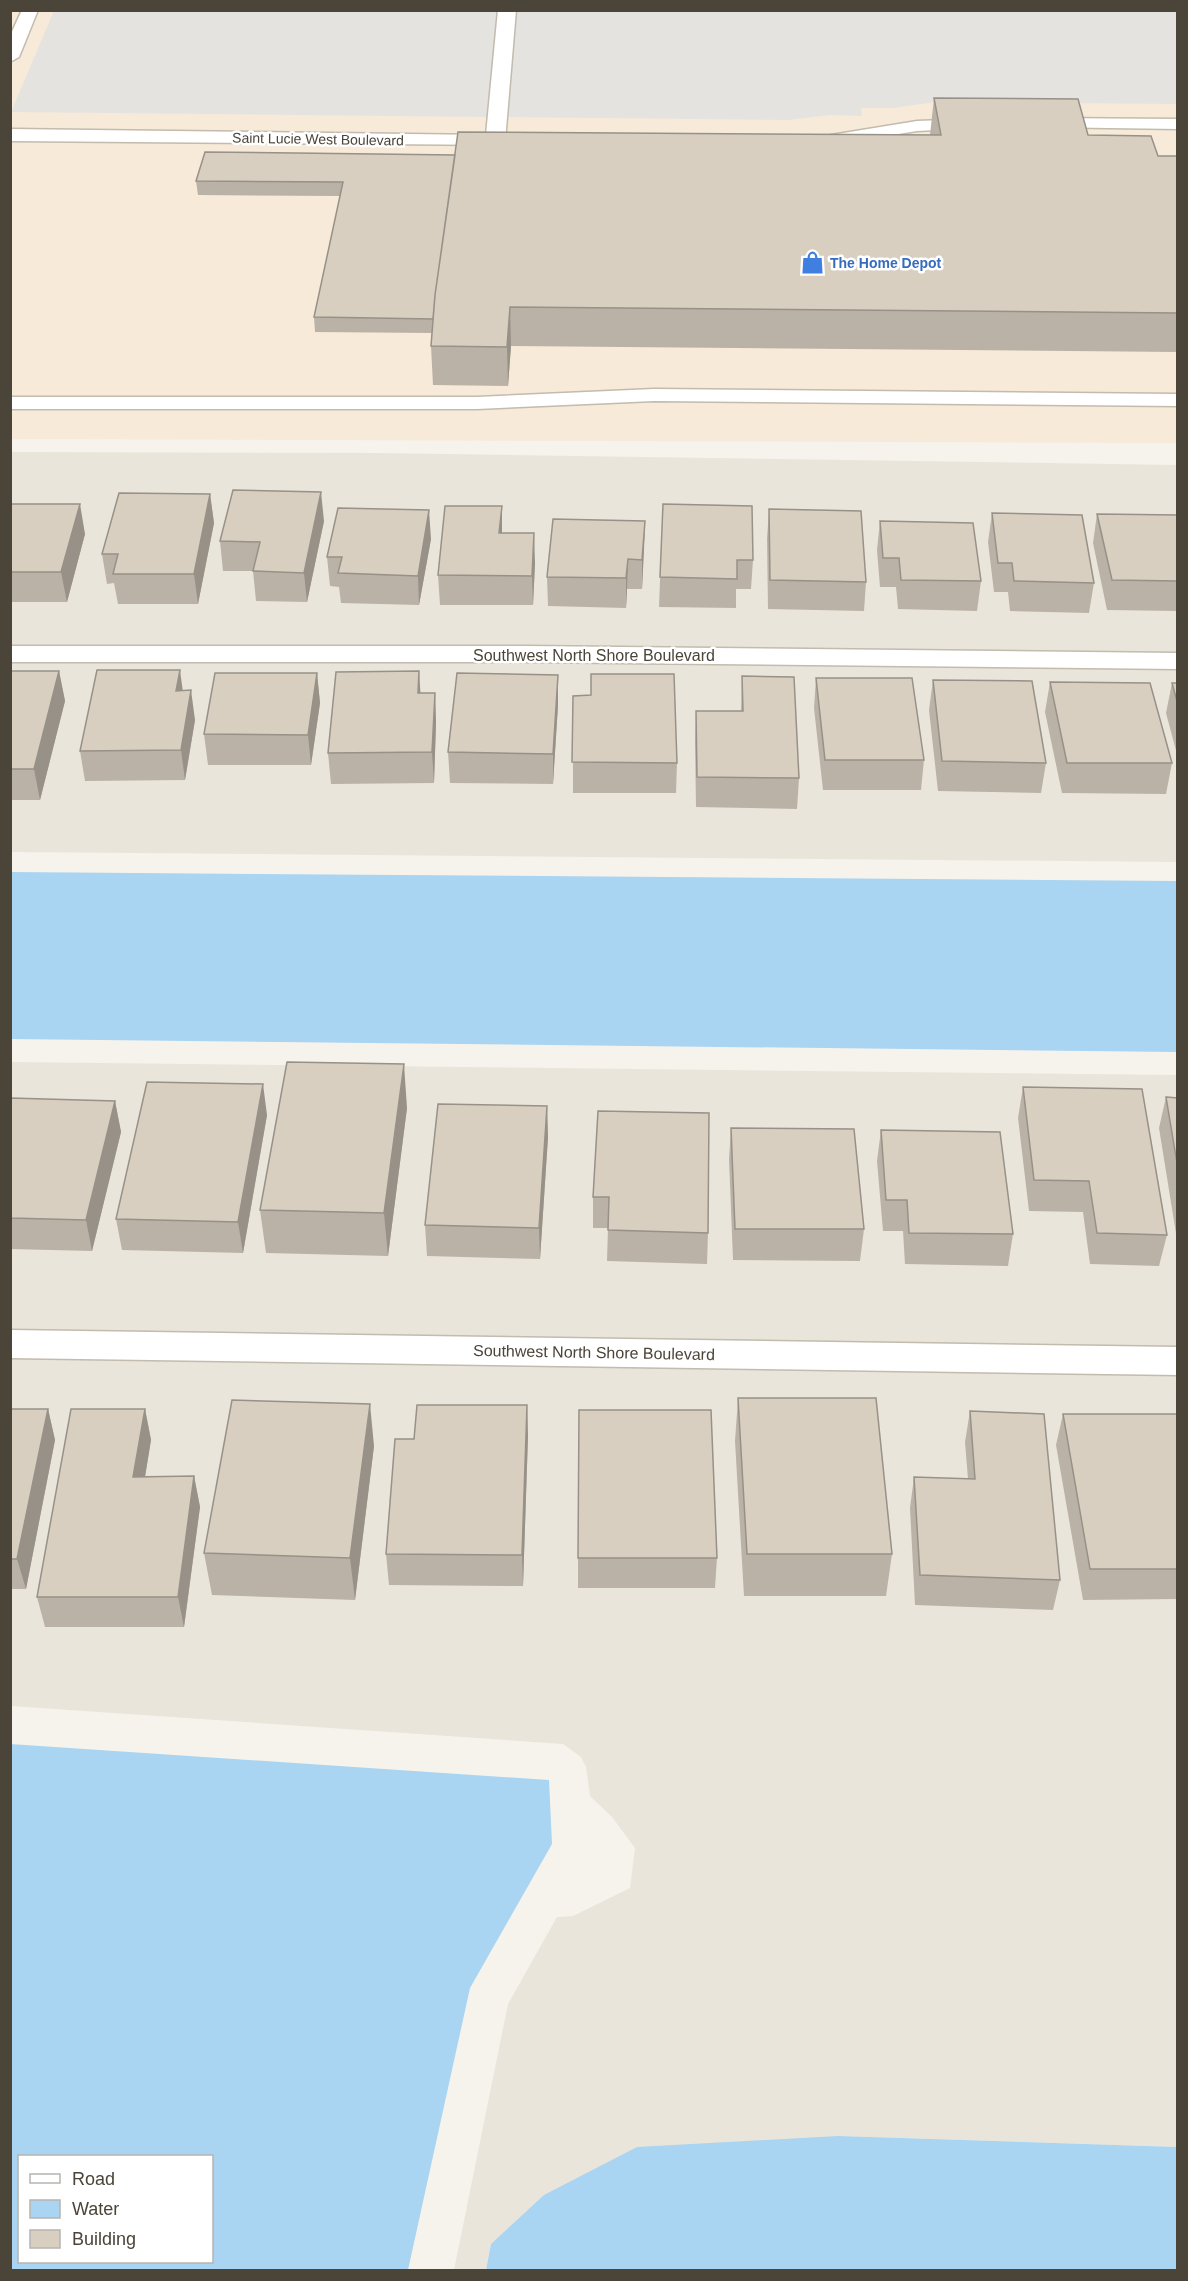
<svg xmlns="http://www.w3.org/2000/svg" width="1188" height="2281" viewBox="0 0 1188 2281" font-family="Helvetica,sans-serif">
	<rect width="100%" height="100%" fill="#f6f3ec"/>
	<path fill="#eae5da" d="M 11,452 L 380,453 L 1177,465 L 1177,862 L 11,852 Z
		M 10,1062 L 1177,1075 L 1177,2147 L 838,2136 L 491,2244 L 486,2270 L 454,2270 L 508,2004 L 557,1917 L 573,1916 L 630,1888 L 635,1848 L 612,1817 L 590,1796 L 586,1767 L 581,1757 L 563,1744 L 11,1706 Z"/>
	<path fill="#f7ead8" d="M 11,11 L 1177,11 L 1177,443 L 11,439 Z"/>
	<path fill="#e5e3e0" d="M 54,11 L 1177,11 L 1177,104 L 935,102 L 893,108 L 861,108 L 862,116 L 830,115 L 788,120 L 11,112 Z"/>
	<path fill="#a9d4f2" fill-rule="evenodd" d="M 10,872 L 1177,881 L 1177,1052 L 11,1039 Z
		M 10,1744 L 549,1780 L 552,1844 L 470,1988 L 408,2270 L 11,2270 ZM 20,2156 L 212,2156 L 212,2262 L 20,2262 Z
		M 838,2136 L 1177,2147 L 1177,2270 L 486,2270 L 491,2244 L 544,2195 L 637,2147 Z"/>
	<g fill="none" stroke-linecap="round" stroke-linejoin="round">
		<defs>
			<path id="service" d="M 22,10 L 38,10 L 19,57 L 10,62 L 10,36 Z
				M 1046,118 L 1178,119 L 1178,129 L 1040,127 L 1037,123 L 1040,119 Z
				M 971,119 L 980,124 L 977,128 L 917,131 L 825,146 L 816,141 L 825,136 L 917,121 Z
				M 654,389 L 1178,394 L 1178,406 L 654,401 L 477,409 L 10,409 L 10,397 L 477,397 Z"/>
			<path id="minor" d="M 498,10 L 516,10 L 505,141 L 502,145 L 10,141 L 10,129 L 486,135 Z
				M 10,646 L 526,646 L 1178,653 L 1178,669 L 526,662 L 10,662 Z
				M 10,1330 L 1178,1347 L 1178,1375 L 10,1358 Z"/>
		</defs>
		<use href="#service" stroke="#c2bbae" stroke-width="3"/>
		<use href="#minor" stroke="#c2bbae" stroke-width="3"/>
		<use href="#service" fill="#fff" fill-rule="evenodd"/>
		<use href="#minor" fill="#fff" fill-rule="evenodd"/>
	</g>
	<path fill="#bab2a6" d="M 934,98 L 1088,135 L 1158,156 L 1178,156 L 1178,352 L 511,346 L 508,386 L 433,385 L 431,346 L 432,333 L 315,332 L 314,317 L 340,196 L 198,195 L 196,181 L 455,155 L 930,135 Z
		M 210,494 L 214,523 L 198,604 L 118,604 L 114,583 L 107,584 L 102,554 Z
		M 10,504 L 85,534 L 67,602 L 10,602 Z
		M 663,504 L 753,560 L 751,589 L 736,589 L 736,608 L 659,607 Z
		M 769,509 L 866,582 L 864,611 L 768,609 L 767,539 Z
		M 992,513 L 1094,583 L 1089,613 L 1010,611 L 1008,592 L 994,592 L 988,542 Z
		M 1097,514 L 1178,515 L 1178,611 L 1107,610 L 1093,543 Z
		M 324,521 L 307,602 L 256,601 L 253,571 L 223,571 L 220,541 Z
		M 645,521 L 642,589 L 627,589 L 626,608 L 548,606 L 547,577 Z
		M 880,521 L 981,581 L 977,611 L 898,609 L 896,587 L 880,587 L 877,550 Z
		M 502,533 L 535,563 L 533,605 L 440,605 L 438,575 Z
		M 431,539 L 419,605 L 341,603 L 339,587 L 330,586 L 327,557 Z
		M 10,671 L 59,671 L 65,701 L 40,800 L 10,800 Z
		M 317,673 L 320,703 L 311,765 L 208,765 L 204,734 Z
		M 558,675 L 558,705 L 553,784 L 450,783 L 448,752 Z
		M 742,676 L 799,778 L 797,809 L 696,807 L 695,741 L 696,711 L 741,711 Z
		M 816,678 L 924,760 L 921,790 L 823,790 L 814,708 Z
		M 933,680 L 1046,763 L 1041,793 L 938,791 L 929,710 Z
		M 1050,682 L 1172,763 L 1166,794 L 1062,793 L 1045,712 Z
		M 1172,683 L 1178,683 L 1178,758 L 1166,713 Z
		M 183,690 L 195,720 L 185,780 L 85,781 L 80,751 Z
		M 435,693 L 436,723 L 434,783 L 331,784 L 328,753 Z
		M 573,696 L 677,763 L 676,793 L 573,793 Z
		M 1023,1087 L 1167,1235 L 1159,1266 L 1090,1264 L 1083,1212 L 1029,1211 L 1018,1118 Z
		M 1166,1097 L 1178,1098 L 1178,1246 L 1159,1128 Z
		M 10,1098 L 115,1101 L 121,1132 L 92,1251 L 10,1249 Z
		M 547,1106 L 548,1137 L 540,1259 L 427,1256 L 425,1225 Z
		M 407,1108 L 388,1256 L 266,1253 L 260,1210 Z
		M 598,1111 L 708,1233 L 707,1264 L 607,1261 L 608,1228 L 593,1228 L 593,1197 Z
		M 267,1115 L 243,1253 L 122,1250 L 116,1219 Z
		M 731,1128 L 864,1229 L 860,1261 L 733,1260 L 729,1159 Z
		M 881,1130 L 1013,1234 L 1008,1266 L 905,1264 L 903,1231 L 883,1231 L 877,1161 Z
		M 738,1398 L 892,1554 L 886,1596 L 744,1596 L 735,1441 Z
		M 527,1405 L 528,1436 L 523,1586 L 389,1585 L 386,1554 L 414,1439 Z
		M 10,1409 L 48,1409 L 55,1440 L 26,1589 L 10,1589 Z
		M 145,1409 L 151,1440 L 145,1477 L 194,1476 L 200,1507 L 184,1627 L 45,1627 L 37,1597 Z
		M 970,1411 L 1060,1580 L 1053,1610 L 915,1605 L 910,1508 L 914,1477 L 968,1479 L 965,1442 Z
		M 1063,1414 L 1178,1414 L 1178,1599 L 1083,1600 L 1056,1445 Z
		M 374,1446 L 355,1600 L 212,1595 L 204,1553 Z
		M 578,1558 L 717,1558 L 715,1588 L 578,1588 Z"/>
	<path fill="#979187" d="M 510,307 L 511,346 L 508,386 L 507,347 Z
		M 321,492 L 324,521 L 307,602 L 304,573 Z
		M 210,494 L 214,523 L 198,604 L 194,574 Z
		M 80,504 L 85,534 L 67,602 L 61,572 Z
		M 502,506 L 502,535 L 499,533 Z
		M 429,510 L 431,539 L 419,605 L 418,576 Z
		M 645,521 L 644,550 L 642,589 L 642,560 Z
		M 534,533 L 535,563 L 533,605 L 532,576 Z
		M 628,559 L 627,589 L 626,608 L 626,578 Z
		M 180,670 L 184,700 L 176,691 Z
		M 59,671 L 65,701 L 40,800 L 34,769 Z
		M 419,671 L 421,701 L 418,693 Z
		M 317,673 L 320,703 L 311,765 L 308,735 Z
		M 558,675 L 558,705 L 553,784 L 553,754 Z
		M 191,690 L 195,720 L 185,780 L 181,750 Z
		M 435,693 L 436,723 L 434,783 L 432,752 Z
		M 404,1064 L 407,1108 L 388,1256 L 384,1213 Z
		M 263,1084 L 267,1115 L 243,1253 L 238,1222 Z
		M 115,1101 L 121,1132 L 92,1251 L 86,1220 Z
		M 547,1106 L 548,1137 L 540,1259 L 539,1228 Z
		M 370,1404 L 374,1446 L 355,1600 L 350,1558 Z
		M 527,1405 L 528,1436 L 523,1586 L 522,1555 Z
		M 48,1409 L 55,1440 L 26,1589 L 17,1559 Z
		M 145,1409 L 151,1440 L 140,1507 L 133,1477 Z
		M 194,1476 L 200,1507 L 184,1627 L 178,1597 Z"/>
	<path fill="#d8cfc1" stroke="#979187" stroke-width="1.5" d="M 934,98 L 1078,99 L 1088,135 L 1151,136 L 1158,156 L 1178,156 L 1178,313 L 510,307 L 507,347 L 431,346 L 435,295 L 458,132 L 941,135 Z
		M 205,152 L 455,155 L 435,295 L 433,319 L 314,317 L 343,182 L 196,181 Z
		M 233,490 L 321,492 L 304,573 L 253,571 L 260,542 L 220,541 Z
		M 119,493 L 210,494 L 194,574 L 113,574 L 118,554 L 102,554 Z
		M 10,504 L 80,504 L 61,572 L 10,572 Z
		M 663,504 L 752,506 L 753,560 L 737,560 L 737,579 L 660,577 Z
		M 445,506 L 502,506 L 499,533 L 534,533 L 532,576 L 438,575 Z
		M 338,508 L 429,510 L 418,576 L 338,573 L 342,557 L 327,557 Z
		M 769,509 L 861,511 L 866,582 L 770,580 Z
		M 992,513 L 1082,515 L 1094,583 L 1014,581 L 1012,563 L 998,563 Z
		M 1097,514 L 1178,515 L 1178,581 L 1112,580 Z
		M 553,519 L 645,521 L 642,560 L 628,559 L 626,578 L 547,577 Z
		M 880,521 L 973,523 L 981,581 L 901,580 L 899,558 L 883,558 Z
		M 97,670 L 180,670 L 176,691 L 191,690 L 181,750 L 80,751 Z
		M 10,671 L 59,671 L 34,769 L 10,769 Z
		M 419,671 L 418,693 L 435,693 L 432,752 L 328,753 L 336,672 Z
		M 215,673 L 317,673 L 308,735 L 204,734 Z
		M 457,673 L 558,675 L 553,754 L 448,752 Z
		M 591,674 L 674,674 L 677,763 L 572,762 L 573,696 L 591,695 Z
		M 742,676 L 794,677 L 799,778 L 697,777 L 696,711 L 743,711 Z
		M 816,678 L 912,678 L 924,760 L 825,760 Z
		M 933,680 L 1032,681 L 1046,763 L 942,761 Z
		M 1050,682 L 1150,683 L 1172,763 L 1067,763 Z
		M 1172,683 L 1178,683 L 1178,705 Z
		M 287,1062 L 404,1064 L 384,1213 L 260,1210 Z
		M 147,1082 L 263,1084 L 238,1222 L 116,1219 Z
		M 1023,1087 L 1142,1089 L 1167,1235 L 1097,1233 L 1089,1181 L 1034,1180 Z
		M 1166,1097 L 1178,1098 L 1178,1169 Z
		M 10,1098 L 115,1101 L 86,1220 L 10,1218 Z
		M 438,1104 L 547,1106 L 539,1228 L 425,1225 Z
		M 598,1111 L 709,1113 L 708,1233 L 608,1230 L 609,1197 L 593,1197 Z
		M 731,1128 L 854,1129 L 864,1229 L 735,1229 Z
		M 881,1130 L 1000,1132 L 1013,1234 L 909,1233 L 907,1200 L 886,1200 Z
		M 738,1398 L 876,1398 L 892,1554 L 747,1554 Z
		M 232,1400 L 370,1404 L 350,1558 L 204,1553 Z
		M 417,1405 L 527,1405 L 522,1555 L 386,1554 L 395,1439 L 414,1439 Z
		M 10,1409 L 48,1409 L 17,1559 L 10,1559 Z
		M 71,1409 L 145,1409 L 133,1477 L 194,1476 L 178,1597 L 37,1597 Z
		M 579,1410 L 711,1410 L 717,1558 L 578,1558 Z
		M 970,1411 L 1044,1414 L 1060,1580 L 920,1575 L 914,1477 L 975,1479 Z
		M 1063,1414 L 1178,1414 L 1178,1569 L 1090,1569 Z"/>
	<defs>
		<symbol id="shop-bare" viewBox="-9 -9 18 18"><path d="M-5-2.5h2.3a2.7 3.5 0 0 1 5.4 0H5L5.5 6h-11ZM-1.5-2.5h3a1.5 2.3 0 0 0-3 0Z" fill="#3f7fe0" stroke="#fff" stroke-width="2.5" paint-order="stroke"/></symbol>
	</defs>
	<g fill-rule="evenodd">
		<use href="#shop-bare" x="796" y="246" width="33" height="33"/>
	</g>
	<g text-anchor="middle" stroke-width="5" stroke-linejoin="round" paint-order="stroke">
		<g font-size="14" fill="#4b4439" stroke="#fff">
			<text transform="translate(318 139) rotate(1)" y="5">Saint Lucie West Boulevard</text>
		</g>
		<g font-size="14" font-weight="bold" fill="#366cbe" stroke="#fff" text-anchor="start">
			<text x="830" y="268">The Home Depot</text>
		</g>
		<g font-size="16" fill="#4b4439" stroke="#fff">
			<text x="594" y="661">Southwest North Shore Boulevard</text>
			<text transform="translate(594 1352) rotate(1)" y="6">Southwest North Shore Boulevard</text>
		</g>
	</g>
	<rect width="1188" height="2281" fill="none" stroke="#4b4439" stroke-width="24"/>
	<rect x="18" y="2155" width="195" height="108" fill="#ffffff" stroke="#b7b4b0" stroke-width="1.5"/>
	<rect x="30" y="2174" width="30" height="9" fill="#ffffff" stroke="#b7b4b0" stroke-width="1.5"/>
	<text x="72" y="2185" font-size="18" fill="#4b4439">Road</text>
	<rect x="30" y="2200" width="30" height="18" fill="#a9d4f2" stroke="#b7b4b0" stroke-width="1.5"/>
	<text x="72" y="2215" font-size="18" fill="#4b4439">Water</text>
	<rect x="30" y="2230" width="30" height="18" fill="#d8cfc1" stroke="#b7b4b0" stroke-width="1.5"/>
	<text x="72" y="2245" font-size="18" fill="#4b4439">Building</text>
</svg>
